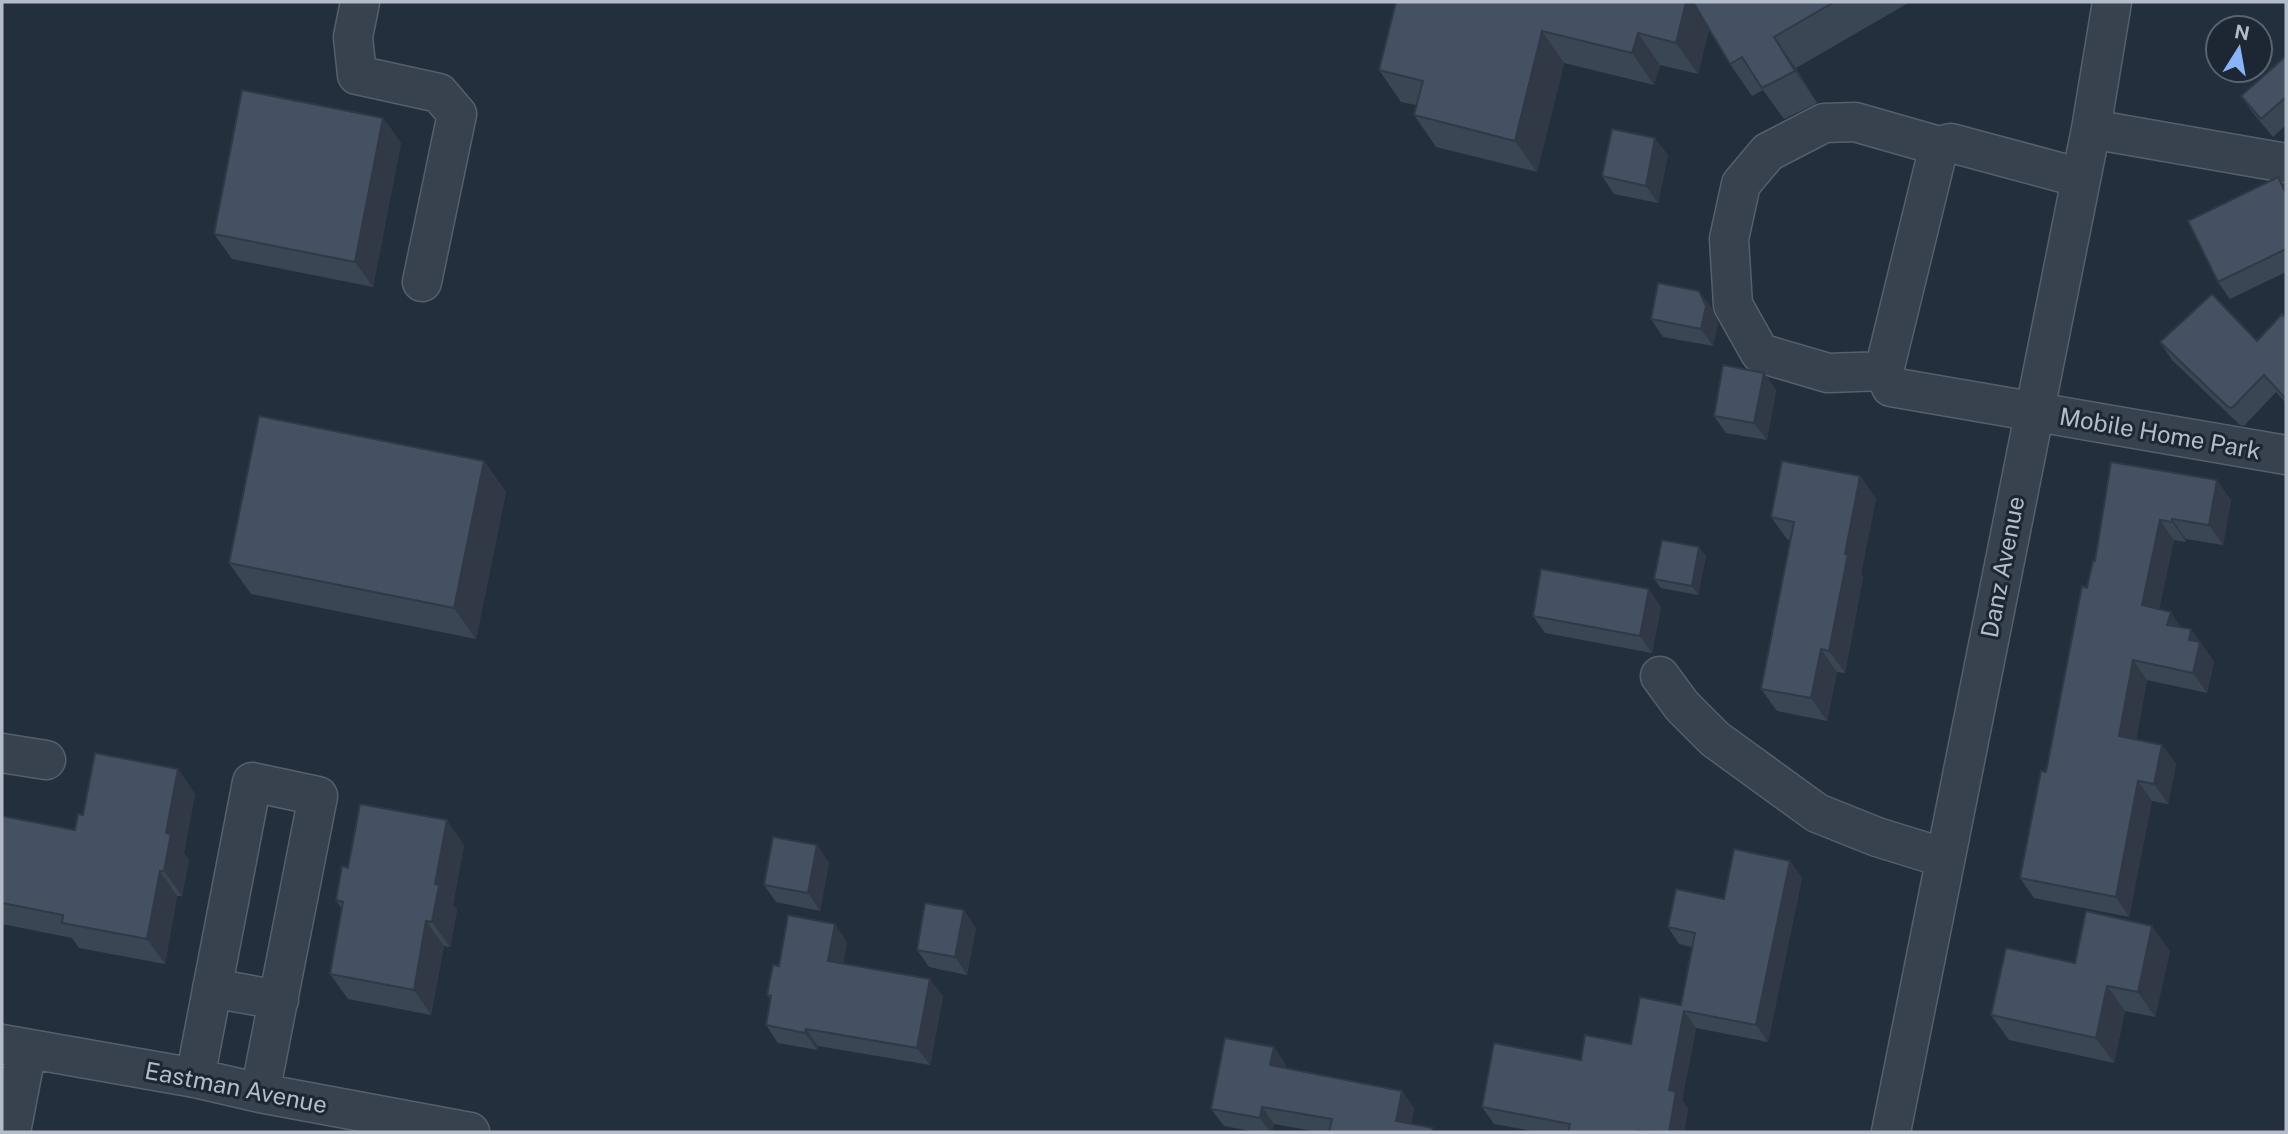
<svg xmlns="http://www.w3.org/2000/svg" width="2288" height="1134" viewBox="0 0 2288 1134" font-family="'Public Sans',sans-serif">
	<rect width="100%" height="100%" fill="#242f3e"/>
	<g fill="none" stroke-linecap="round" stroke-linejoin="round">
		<defs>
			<path id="minor" d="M 360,2 L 353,37 L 357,75 L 439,93 L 457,114 L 422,282
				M 2091,129 L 2286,163
				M 2081,178 L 1951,143 L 1939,146 L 1884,371 L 1891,387 L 2286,455
				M 1884,371 L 1828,373 L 1760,353 L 1733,305 L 1729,239 L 1741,184 L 1768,152 L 1824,123 L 1855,122 L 1939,146
				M 1660,676 L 1682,706 L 1715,739 L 1817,813 L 1877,837 L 1945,858
				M 2,753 L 46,760
				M 212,988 L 279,1000
				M 2,1044 L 195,1078 L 260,1093 L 470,1132
				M 195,1078 L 252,782 L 318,796 L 260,1093
				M 11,1132 L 27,1049
				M 1891,1132 L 2091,129 L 2112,2"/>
		</defs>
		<use href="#minor" stroke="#565f6c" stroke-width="41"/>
		<use href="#minor" stroke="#38414e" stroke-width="38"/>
	</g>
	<path fill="#3b4654" d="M 1396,2 L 1910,2 L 1796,68 L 1817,103 L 1784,119 L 1763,90 L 1752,96 L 1730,64 L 1709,29 L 1698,74 L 1660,65 L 1654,85 L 1564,63 L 1537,172 L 1436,147 L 1414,115 L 1416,105 L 1401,102 L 1379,70 Z
		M 2286,56 L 2286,125 L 2273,137 L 2253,113 L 2241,96 Z
		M 383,118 L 401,143 L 373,287 L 232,259 L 214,234 Z
		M 1668,155 L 1658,203 L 1614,194 L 1602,176 Z
		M 2278,177 L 2286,188 L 2286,272 L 2230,299 L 2218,282 Z
		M 1712,308 L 1718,323 L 1713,346 L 1663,337 L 1651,319 Z
		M 2286,318 L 2286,403 L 2276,392 L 2244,426 L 2240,425 L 2172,360 L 2160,342 L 2257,341 Z
		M 1764,373 L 1776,390 L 1767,440 L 1726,433 L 1714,416 Z
		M 484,461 L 506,492 L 476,639 L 251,594 L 229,563 Z
		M 2111,462 L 2231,500 L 2223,545 L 2186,539 L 2186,542 L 2174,540 L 2159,609 L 2182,628 L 2191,629 L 2214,662 L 2207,693 L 2147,680 L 2136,740 L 2162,745 L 2176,764 L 2168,804 L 2152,801 L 2129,917 L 2034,898 L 2020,878 L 2046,772 L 2087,588 L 2095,561 Z
		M 1860,476 L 1876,499 L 1861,573 L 1863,577 L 1845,673 L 1837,672 L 1827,721 L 1777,711 L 1761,689 L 1791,540 L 1787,539 L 1771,517 Z
		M 1706,556 L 1698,595 L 1661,588 L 1654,579 Z
		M 1661,607 L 1652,653 L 1545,633 L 1533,616 Z
		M 178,769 L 195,794 L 184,853 L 189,859 L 182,896 L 177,896 L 165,964 L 79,948 L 72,938 L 2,924 L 2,816 L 75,830 L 83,815 Z
		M 464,845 L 453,905 L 457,910 L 450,947 L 444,946 L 431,1015 L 348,999 L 330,974 L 342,909 L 336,900 L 348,868 Z
		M 817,845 L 829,863 L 820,911 L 776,902 L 764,885 Z
		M 1790,861 L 1802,878 L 1768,1042 L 1696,1028 L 1682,1100 L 1688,1109 L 1684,1132 L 1538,1132 L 1494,1124 L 1482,1107 L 1581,1060 L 1631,1044 L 1681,1005 L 1692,947 L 1679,944 L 1668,927 L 1724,899 Z
		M 976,928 L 967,975 L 929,967 L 917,950 Z
		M 847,942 L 843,963 L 943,996 L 930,1065 L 818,1046 L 817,1050 L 778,1043 L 766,1025 L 770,999 L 767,995 L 779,966 Z
		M 2170,951 L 2155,1017 L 2125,1011 L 2114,1063 L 2009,1040 L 1991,1015 L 2075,963 Z
		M 1286,1065 L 1285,1068 L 1402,1091 L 1414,1108 L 1411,1124 L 1435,1132 L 1319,1132 L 1274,1124 L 1272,1132 L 1256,1132 L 1224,1126 L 1211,1109 Z"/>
	<path fill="#303945" d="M 1686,2 L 1694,2 L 1710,26 L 1698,74 L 1676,43 Z
		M 1542,31 L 1564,63 L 1537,172 L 1515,141 Z
		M 1638,33 L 1660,65 L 1654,85 L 1632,53 Z
		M 1774,37 L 1796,68 L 1817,103 L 1795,71 Z
		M 383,118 L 401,143 L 373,287 L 355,262 Z
		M 1655,138 L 1668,155 L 1658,203 L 1646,186 Z
		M 1699,291 L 1712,308 L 1718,323 L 1713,346 L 1701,329 Z
		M 1764,373 L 1776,390 L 1767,440 L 1754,423 Z
		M 484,461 L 506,492 L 476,639 L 454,608 Z
		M 1860,476 L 1876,499 L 1861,573 L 1863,577 L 1845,673 L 1829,651 L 1845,554 Z
		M 2217,480 L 2231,500 L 2223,545 L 2209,525 Z
		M 2172,519 L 2186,539 L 2186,542 L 2172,522 Z
		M 2160,520 L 2174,540 L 2156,625 L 2142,605 Z
		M 1699,547 L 1706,556 L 1698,595 L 1692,586 Z
		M 1649,589 L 1661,607 L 1652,653 L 1640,636 Z
		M 2171,612 L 2184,632 L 2167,625 Z
		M 2191,629 L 2214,662 L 2207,693 L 2193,673 L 2189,640 Z
		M 1821,649 L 1837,672 L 1827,721 L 1811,698 Z
		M 2133,660 L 2147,680 L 2133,756 L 2119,736 Z
		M 2162,745 L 2176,764 L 2168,804 L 2154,784 Z
		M 178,769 L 195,794 L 184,853 L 189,859 L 182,896 L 164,871 L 166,833 Z
		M 2138,781 L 2152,801 L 2129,917 L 2116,897 Z
		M 447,820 L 464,845 L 453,905 L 457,910 L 450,947 L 432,922 L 435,884 Z
		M 817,845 L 829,863 L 820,911 L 808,893 Z
		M 1790,861 L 1802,878 L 1768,1042 L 1756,1025 Z
		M 160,871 L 177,896 L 165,964 L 147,939 Z
		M 964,910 L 976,928 L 967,975 L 955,957 Z
		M 426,921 L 444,946 L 431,1015 L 414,990 Z
		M 835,924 L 847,942 L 840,978 L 828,961 Z
		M 2152,926 L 2170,951 L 2155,1017 L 2138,992 Z
		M 930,979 L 943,996 L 930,1065 L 917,1048 Z
		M 2107,986 L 2125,1011 L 2114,1063 L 2096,1038 Z
		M 1684,1011 L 1696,1028 L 1682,1100 L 1688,1109 L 1684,1132 L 1669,1132 L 1669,1090 Z
		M 806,1029 L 818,1046 L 817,1050 L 805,1033 Z
		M 1274,1047 L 1286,1065 L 1283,1083 L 1270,1065 Z
		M 1402,1091 L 1414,1108 L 1409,1132 L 1396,1121 Z
		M 1262,1107 L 1274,1124 L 1272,1132 L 1270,1132 L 1260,1118 Z"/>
	<path fill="#455162" stroke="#303945" stroke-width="2" d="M 1396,2 L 1686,2 L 1676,43 L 1638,33 L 1632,53 L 1542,31 L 1515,141 L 1414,115 L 1423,81 L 1379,70 Z
		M 1693,2 L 1834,2 L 1774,37 L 1795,71 L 1762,88 L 1742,57 L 1730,64 Z
		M 2286,56 L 2286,97 L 2261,119 L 2241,96 Z
		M 242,90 L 383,118 L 355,262 L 214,234 Z
		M 1612,129 L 1655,138 L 1646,186 L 1602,176 Z
		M 2278,177 L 2286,193 L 2286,249 L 2218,282 L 2188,221 Z
		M 1658,283 L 1699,291 L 1706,306 L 1701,329 L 1651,319 Z
		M 2212,294 L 2257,341 L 2282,314 L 2286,318 L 2286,399 L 2264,375 L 2232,408 L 2228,407 L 2160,342 Z
		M 1723,365 L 1764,373 L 1754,423 L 1714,416 Z
		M 259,416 L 484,461 L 454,608 L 229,563 Z
		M 1782,461 L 1860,476 L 1845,554 L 1848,554 L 1829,651 L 1821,649 L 1811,698 L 1761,689 L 1794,522 L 1771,517 Z
		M 2111,462 L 2217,480 L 2209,525 L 2172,519 L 2172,522 L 2160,520 L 2142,605 L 2171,612 L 2167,625 L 2191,629 L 2189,640 L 2200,642 L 2193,673 L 2133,660 L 2119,736 L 2162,745 L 2154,784 L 2138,781 L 2116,897 L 2020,878 L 2041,771 L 2046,772 L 2082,586 L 2087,588 L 2093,561 L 2095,561 Z
		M 1662,540 L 1699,547 L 1692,586 L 1654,579 Z
		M 1541,569 L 1649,589 L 1640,636 L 1533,616 Z
		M 95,753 L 178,769 L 166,833 L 171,834 L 164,871 L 160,871 L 147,939 L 62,923 L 63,915 L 2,903 L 2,816 L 75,830 L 78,814 L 83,815 Z
		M 360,804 L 447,820 L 435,884 L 439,885 L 432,922 L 426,921 L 414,990 L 330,974 L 343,902 L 336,900 L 342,866 L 348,868 Z
		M 773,837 L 817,845 L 808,893 L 764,885 Z
		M 1734,849 L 1790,861 L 1756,1025 L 1684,1011 L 1669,1090 L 1676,1092 L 1669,1132 L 1636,1131 L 1636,1132 L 1568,1132 L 1570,1124 L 1482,1107 L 1494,1043 L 1581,1060 L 1585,1035 L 1631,1044 L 1640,997 L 1681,1005 L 1695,933 L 1668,927 L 1676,889 L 1724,899 Z
		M 925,903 L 964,910 L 955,957 L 917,950 Z
		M 2086,911 L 2152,926 L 2138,992 L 2107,986 L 2096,1038 L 1991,1015 L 2006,948 L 2075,963 Z
		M 788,915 L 835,924 L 828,961 L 930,979 L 917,1048 L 806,1029 L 805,1033 L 766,1025 L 771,996 L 767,995 L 773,965 L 779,966 Z
		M 1225,1038 L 1274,1047 L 1270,1065 L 1402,1091 L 1396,1121 L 1433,1128 L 1432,1132 L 1329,1132 L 1332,1119 L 1262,1107 L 1260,1118 L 1211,1109 Z"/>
	<g text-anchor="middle" stroke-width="6" stroke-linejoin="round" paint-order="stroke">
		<g font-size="24" fill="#b4bcc9" stroke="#1d2633">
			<text transform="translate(2160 434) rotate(10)" y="8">Mobile Home Park</text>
			<text transform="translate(2003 567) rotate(-79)" y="8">Danz Avenue</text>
			<text transform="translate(236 1088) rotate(11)" y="8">Eastman Avenue</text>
		</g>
	</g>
	<rect width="2288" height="1134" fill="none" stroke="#b4bcc9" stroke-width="7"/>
	<g transform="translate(2239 49) rotate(11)"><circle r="33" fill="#1d2633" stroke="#59626f" stroke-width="2"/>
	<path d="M0-5L12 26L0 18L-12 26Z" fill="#8ab4f8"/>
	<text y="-10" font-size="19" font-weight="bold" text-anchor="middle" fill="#b4bcc9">N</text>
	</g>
</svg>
